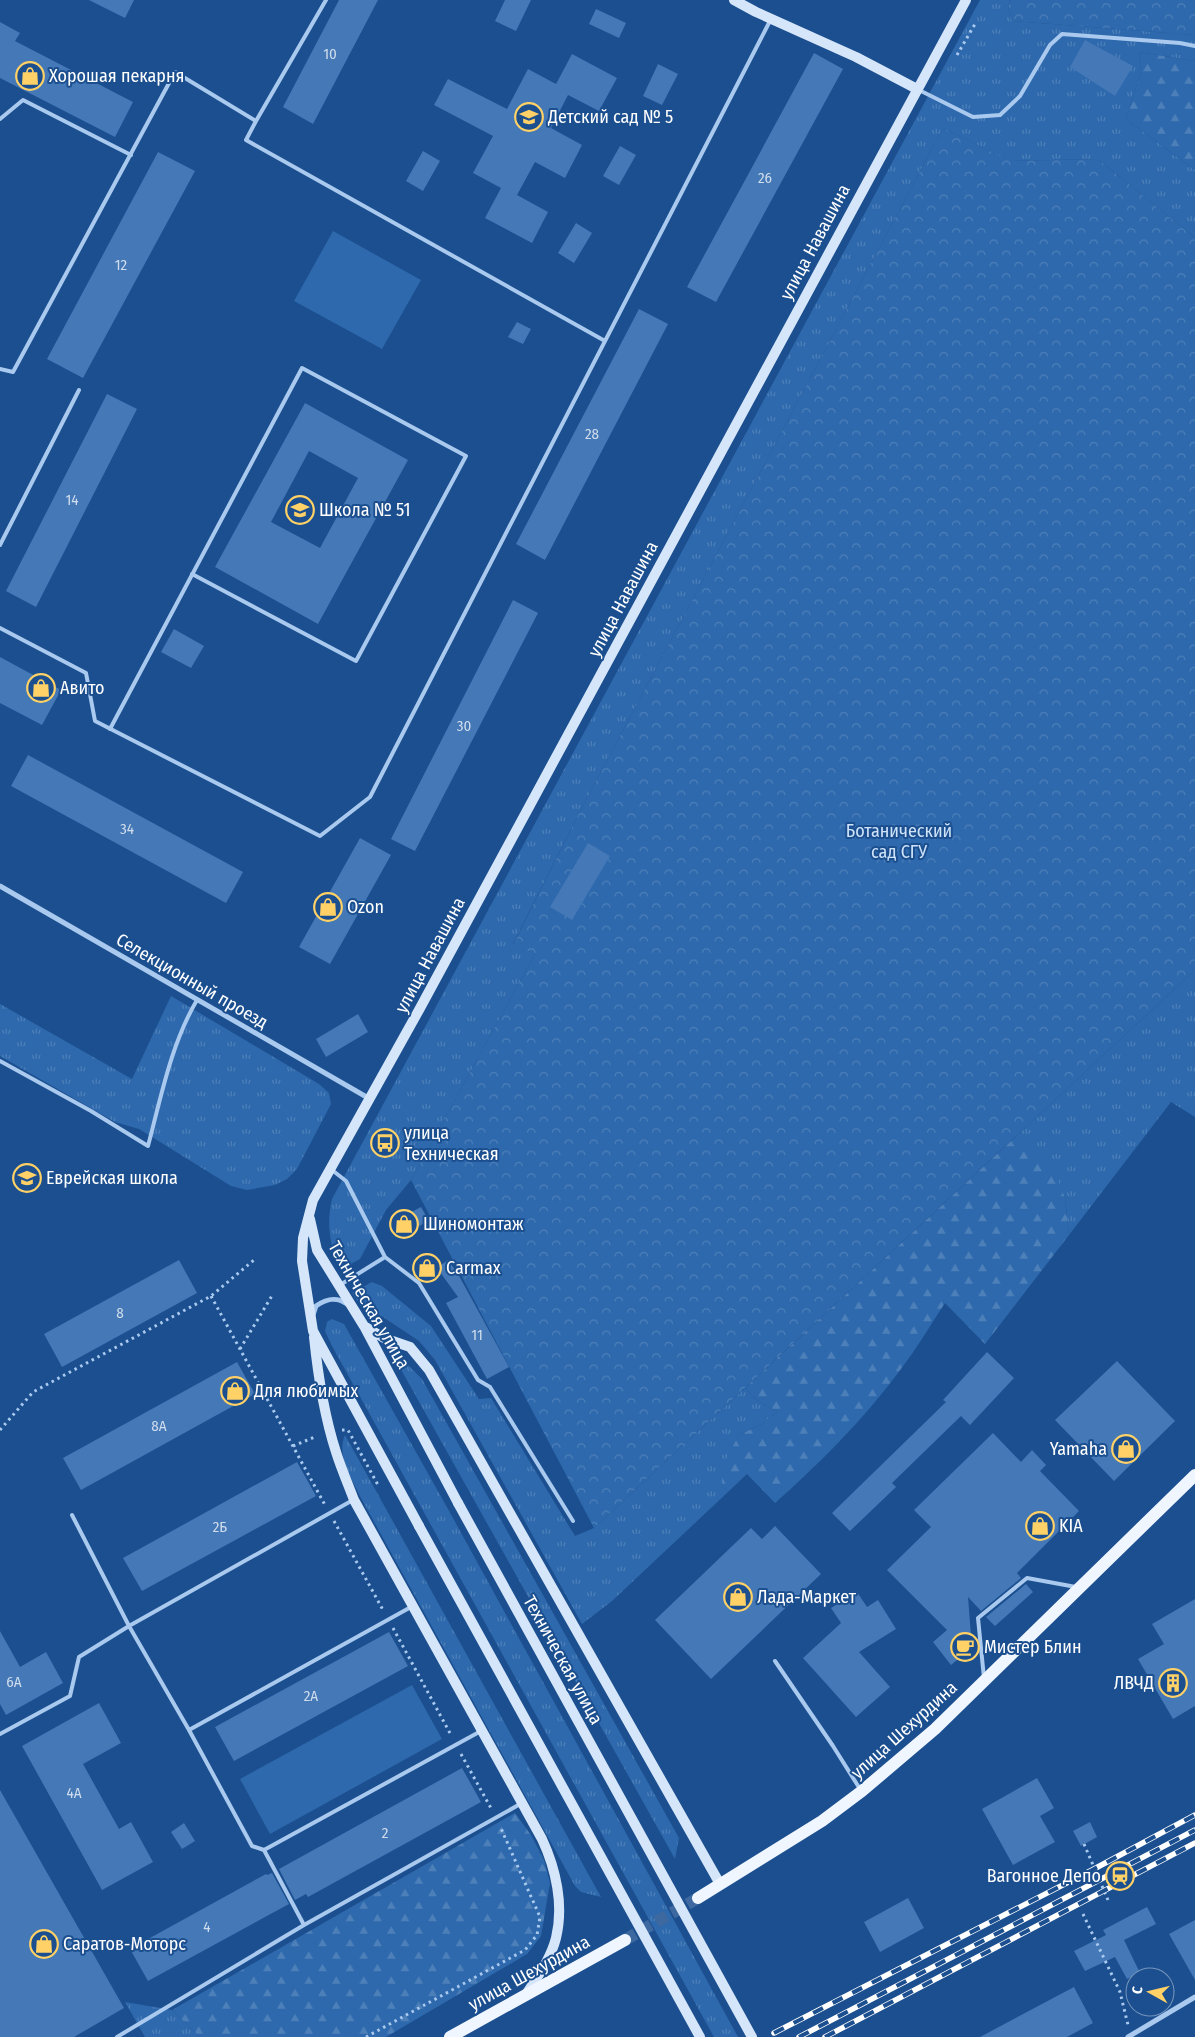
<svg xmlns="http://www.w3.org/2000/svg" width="1195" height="2037" viewBox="0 0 1195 2037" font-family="'Fira Sans Condensed',sans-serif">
	<defs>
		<pattern id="grass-tufts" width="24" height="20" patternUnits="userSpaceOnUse" patternTransform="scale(1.25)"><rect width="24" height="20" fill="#2e69ad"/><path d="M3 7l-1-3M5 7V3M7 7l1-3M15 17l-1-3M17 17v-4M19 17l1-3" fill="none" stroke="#4d80b9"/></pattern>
		<pattern id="forest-firs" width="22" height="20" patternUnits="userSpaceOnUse" patternTransform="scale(1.25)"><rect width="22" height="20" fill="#2e69ad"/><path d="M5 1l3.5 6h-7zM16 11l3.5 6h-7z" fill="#4d80b9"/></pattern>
		<pattern id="park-crowns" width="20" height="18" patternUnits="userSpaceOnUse" patternTransform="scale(1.25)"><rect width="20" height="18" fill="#2e69ad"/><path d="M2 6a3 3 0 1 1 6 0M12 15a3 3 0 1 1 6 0" fill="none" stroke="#4d80b9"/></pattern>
	</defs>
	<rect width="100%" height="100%" fill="#1b4f8f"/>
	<path fill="url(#grass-tufts)" d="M 980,0 L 1011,0 L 1008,7 L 1012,21 L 1195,35 L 1195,61 L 1139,52 L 1141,71 L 1126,119 L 1195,170 L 1195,238 L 1098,159 L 1009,161 L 943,128 L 577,817 L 513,944 L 535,954 L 411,1180 L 386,1210 L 360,1259 L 340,1270 C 330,1246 326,1224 332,1199 Z
		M 1195,970 L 1195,1117 L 1171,1102 L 1069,1235 L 1065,1198 L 1011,1141 Z
		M 171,996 L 319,1084 L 329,1093 L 331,1104 L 297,1169 L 287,1179 L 275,1185 L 247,1190 L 231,1186 L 139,1129 L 115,1122 L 0,1056 L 0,1004 L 132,1079 Z
		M 372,1282 L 382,1286 L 431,1326 L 479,1399 L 491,1398 L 575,1536 L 594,1528 L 745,1388 L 757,1400 L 777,1412 L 762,1424 L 739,1435 L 722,1486 L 728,1492 L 612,1601 L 582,1624 L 435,1360 L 419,1341 L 383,1317 L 362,1307 L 352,1293 Z
		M 332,1319 L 344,1324 L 448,1509 L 738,2037 L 714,2037 L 332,1346 L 325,1331 L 327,1322 Z
		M 402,1364 L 409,1366 L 422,1379 L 679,1838 L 675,1859 L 399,1366 Z
		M 345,1435 L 601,1897 L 581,1892 L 575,1886 L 361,1498 C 352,1479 336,1456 345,1435 Z
		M 125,2002 L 172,2010 L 200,2037 L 145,2037 Z"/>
	<path fill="url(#forest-firs)" d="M 1139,52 L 1195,61 L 1195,170 L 1126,119 L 1141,71 Z
		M 1011,1141 L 1029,1143 L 1054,1170 L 1065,1198 L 1069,1235 L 985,1344 L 945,1303 C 930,1326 915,1351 898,1373 C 862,1421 820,1463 775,1503 L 747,1474 L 728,1492 L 722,1486 L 722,1467 L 739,1435 L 762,1424 L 777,1412 L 757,1400 L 745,1388 Z
		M 515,1813 L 531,1835 L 544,1860 L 550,1883 L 541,1936 L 527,1954 L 386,2037 L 200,2037 L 172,2010 Z"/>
	<path fill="url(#park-crowns)" d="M 1011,0 L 1195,0 L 1195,35 L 1012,21 L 1008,7 Z
		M 943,128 L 1010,161 L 1098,159 L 1195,238 L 1195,970 L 594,1528 L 411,1180 L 535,954 L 513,945 L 577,817 Z"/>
	<path fill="#2e69ad" d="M 333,231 L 421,280 L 382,349 L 294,301 Z
		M 412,1685 L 442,1739 L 270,1834 L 240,1779 Z"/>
	<path fill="#4478b7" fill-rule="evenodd" d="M 89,0 L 134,0 L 125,18 Z
		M 339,0 L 378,0 L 313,124 L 283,107 Z
		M 505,0 L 531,0 L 516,31 L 495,21 Z
		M 596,9 L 626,23 L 619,38 L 589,24 Z
		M 0,22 L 20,33 L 15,41 L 133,102 L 115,137 L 0,78 Z
		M 1085,40 L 1133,66 L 1115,96 L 1070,67 Z
		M 814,53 L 843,69 L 716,302 L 687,287 Z
		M 572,54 L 617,78 L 599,111 L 568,95 L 551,128 L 582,145 L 565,178 L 535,162 L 517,195 L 548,212 L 532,243 L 485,218 L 501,188 L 473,173 L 493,136 L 434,105 L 448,79 L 507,109 L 528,69 L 556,84 Z
		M 658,64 L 678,74 L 662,105 L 643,96 Z
		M 620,146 L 636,155 L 619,185 L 603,176 Z
		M 423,151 L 440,161 L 423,191 L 406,181 Z
		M 158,152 L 195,171 L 83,378 L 47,359 Z
		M 576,223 L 592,233 L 574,263 L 558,253 Z
		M 639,309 L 668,324 L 545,560 L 516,544 Z
		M 517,322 L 531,329 L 523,344 L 508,337 Z
		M 107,394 L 137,409 L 36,607 L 6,591 Z
		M 305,403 L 408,460 L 318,624 L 215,567 ZM 309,451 L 358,478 L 320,548 L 271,522 Z
		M 513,600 L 538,613 L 415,851 L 391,839 Z
		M 174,629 L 204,646 L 191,668 L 161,652 Z
		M 0,657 L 61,690 L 42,725 L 0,703 Z
		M 28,755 L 243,872 L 226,903 L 11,786 Z
		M 360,838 L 391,855 L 330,964 L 299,947 Z
		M 588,843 L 610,856 L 572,920 L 550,907 Z
		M 358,1014 L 368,1032 L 326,1057 L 316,1039 Z
		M 421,1207 L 429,1221 L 415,1228 L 408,1214 Z
		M 179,1260 L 197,1293 L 62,1367 L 44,1334 Z
		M 448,1260 L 458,1274 L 509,1367 L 487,1379 L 446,1303 L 458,1297 L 437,1268 Z
		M 987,1352 L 1014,1378 L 970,1425 L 961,1416 L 892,1483 L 896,1487 L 850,1531 L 832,1513 L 946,1402 L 943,1400 Z
		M 1117,1361 L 1175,1421 L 1114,1481 L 1055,1420 Z
		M 237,1362 L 255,1394 L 81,1490 L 63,1458 Z
		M 993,1433 L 1021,1462 L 1032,1450 L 1046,1465 L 1040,1471 L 1079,1511 L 1017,1573 L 1021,1578 L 981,1611 L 968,1597 L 972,1648 L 951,1665 L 933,1642 L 947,1630 L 887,1570 L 931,1527 L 914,1510 Z
		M 297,1462 L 316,1496 L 142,1591 L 123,1558 Z
		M 775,1526 L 821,1574 L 711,1679 L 655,1620 L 751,1528 L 762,1539 Z
		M 1026,1584 L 1033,1592 L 995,1626 L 986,1617 Z
		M 857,1592 L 867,1607 L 878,1600 L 896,1629 L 859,1652 L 890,1687 L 856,1717 L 803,1658 L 841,1623 L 831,1608 Z
		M 1195,1599 L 1195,1706 L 1173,1719 L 1138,1659 L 1164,1644 L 1152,1624 Z
		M 0,1631 L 20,1667 L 46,1652 L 63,1683 L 6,1715 L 0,1704 Z
		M 389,1632 L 408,1666 L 234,1761 L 215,1727 Z
		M 99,1703 L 121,1743 L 83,1764 L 119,1829 L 131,1822 L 153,1862 L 102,1890 L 22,1746 Z
		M 462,1768 L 481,1802 L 308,1897 L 306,1894 L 295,1900 L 279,1869 Z
		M 1037,1778 L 1054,1808 L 1040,1816 L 1055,1842 L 1013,1865 L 982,1809 Z
		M 0,1790 L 124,2008 L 74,2037 L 0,2037 Z
		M 1090,1822 L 1097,1837 L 1081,1846 L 1073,1831 Z
		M 184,1823 L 195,1841 L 182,1849 L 171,1832 Z
		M 272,1873 L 289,1904 L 148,1981 L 130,1949 L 266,1874 L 267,1875 Z
		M 908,1898 L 924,1928 L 880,1952 L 864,1922 Z
		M 1147,1907 L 1156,1924 L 1124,1940 L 1140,1973 L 1127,1979 L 1115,1957 L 1085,1971 L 1074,1951 L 1106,1935 L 1103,1930 Z
		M 1195,1920 L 1195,1980 L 1169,1934 Z
		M 1074,1987 L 1093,2023 L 1067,2037 L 980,2037 Z"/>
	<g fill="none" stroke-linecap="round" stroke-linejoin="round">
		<path stroke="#3d69a0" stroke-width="12" stroke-dasharray="12 6" stroke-linecap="butt" d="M 625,1940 L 698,1898"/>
		<path stroke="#a9c9ee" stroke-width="3" stroke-dasharray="2.5 4" stroke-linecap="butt" d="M 957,55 L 975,24
			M 211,1296 L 325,1505
			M 240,1349 L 273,1294
			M 0,1430 L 33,1392 L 211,1296 L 254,1260
			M 342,1430 L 348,1430 L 378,1485
			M 293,1446 L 317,1436
			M 334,1521 L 383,1610
			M 393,1628 L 451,1735
			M 461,1754 L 492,1810
			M 1084,1844 L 1108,1900
			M 1083,1914 L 1120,1992 L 1128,2025
			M 366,2037 L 525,1950 L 537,1935 L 540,1917 L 500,1826"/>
		<path stroke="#a9c9ee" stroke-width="4" d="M 919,90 L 973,117 L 1000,115 L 1020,96 L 1050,45 L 1062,34 L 1180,43 L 1195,46
			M 0,119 L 23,100 L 131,155
			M 256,121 L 246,140 L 605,341
			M 0,369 L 13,372 L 175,72 L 256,121 L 326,0
			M 0,545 L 79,390
			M 0,628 L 86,673 L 95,721 L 320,836 L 370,797 L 771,19
			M 110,729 L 302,368 L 466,456 L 356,661 L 192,574
			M 0,1061 L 91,1111 L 148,1146 C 161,1097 171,1044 197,1000
			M 332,1170 L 346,1181 L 385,1257
			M 340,1285 L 385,1257 L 419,1283 L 478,1380 L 490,1387 L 573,1521
			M 72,1515 L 129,1626 L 189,1730 L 252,1846 L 264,1850 L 481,1731
			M 775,1661 L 833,1746 L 860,1789
			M 984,1678 L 978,1618 L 1027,1578 L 1076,1587
			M 189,1730 L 411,1607
			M 0,1734 L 70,1696 L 79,1657 L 129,1626 L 353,1500
			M 264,1850 L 304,1925
			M 117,2037 L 304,1925 L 522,1803"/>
		<path stroke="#a9c9ee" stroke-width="5" d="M 0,886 L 370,1099
			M 313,1315 L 316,1306 C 326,1299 336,1296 347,1304
			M 1128,2037 L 1195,1997"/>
		<path stroke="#d6e6fa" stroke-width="10" d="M 734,0 L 756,12 L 856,57 L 917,89
			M 310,1219 L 317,1250 L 364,1326 L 458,1503
			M 364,1326 L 384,1338 L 410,1347 L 429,1370 L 720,1884
			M 314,1337 C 318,1376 324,1415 336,1452 C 341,1468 348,1484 354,1500 L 542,1839 C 556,1869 564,1905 556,1938 C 551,1958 538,1976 527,1993
			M 419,1526 L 313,1331 L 302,1261 L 303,1238 L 313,1200 L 419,1010 L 966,0"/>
		<path stroke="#f0f6ff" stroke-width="12" d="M 698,1898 L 822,1821 L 862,1791 L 935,1729 L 1195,1475
			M 450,2037 L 625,1940"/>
		<defs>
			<path id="rail" d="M 774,2033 L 1094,1869 L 1195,1815
				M 799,2037 L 1195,1830
				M 825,2037 L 1195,1843"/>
		</defs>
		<use href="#rail" stroke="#fff" stroke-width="5.5"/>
		<use href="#rail" stroke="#1b4f8f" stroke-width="4" stroke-dasharray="11" stroke-linecap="butt"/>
		<path stroke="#d6e6fa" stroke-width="10" d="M 458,1503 L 752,2037
			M 419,1526 L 700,2037"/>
	</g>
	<defs>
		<symbol id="shop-ring" viewBox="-11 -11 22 22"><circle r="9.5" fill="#1b4f8f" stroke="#ffd166" stroke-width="1.5"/><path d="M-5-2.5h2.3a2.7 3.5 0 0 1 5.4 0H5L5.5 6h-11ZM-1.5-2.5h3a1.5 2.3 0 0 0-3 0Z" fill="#ffd166"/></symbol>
		<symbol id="school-ring" viewBox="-11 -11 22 22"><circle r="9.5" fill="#1b4f8f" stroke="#ffd166" stroke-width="1.5"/><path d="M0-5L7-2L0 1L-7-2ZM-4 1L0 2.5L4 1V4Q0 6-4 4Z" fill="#ffd166"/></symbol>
		<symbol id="bus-ring" viewBox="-11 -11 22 22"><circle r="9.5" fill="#1b4f8f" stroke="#ffd166" stroke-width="1.5"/><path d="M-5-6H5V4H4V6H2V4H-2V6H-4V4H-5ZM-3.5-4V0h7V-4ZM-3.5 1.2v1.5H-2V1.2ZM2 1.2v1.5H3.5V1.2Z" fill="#ffd166"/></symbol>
		<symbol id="cafe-ring" viewBox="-11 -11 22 22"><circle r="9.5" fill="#1b4f8f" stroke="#ffd166" stroke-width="1.5"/><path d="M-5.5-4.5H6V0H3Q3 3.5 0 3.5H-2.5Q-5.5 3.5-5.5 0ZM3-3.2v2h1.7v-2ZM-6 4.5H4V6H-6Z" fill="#ffd166"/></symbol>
		<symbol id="building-ring" viewBox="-11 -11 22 22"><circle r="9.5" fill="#1b4f8f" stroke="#ffd166" stroke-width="1.5"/><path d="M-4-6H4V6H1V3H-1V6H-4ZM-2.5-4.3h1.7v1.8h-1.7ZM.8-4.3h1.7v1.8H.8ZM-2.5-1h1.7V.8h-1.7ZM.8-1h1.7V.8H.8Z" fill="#ffd166"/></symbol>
		<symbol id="station-ring" viewBox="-11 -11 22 22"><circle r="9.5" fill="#1b4f8f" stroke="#ffd166" stroke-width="1.5"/><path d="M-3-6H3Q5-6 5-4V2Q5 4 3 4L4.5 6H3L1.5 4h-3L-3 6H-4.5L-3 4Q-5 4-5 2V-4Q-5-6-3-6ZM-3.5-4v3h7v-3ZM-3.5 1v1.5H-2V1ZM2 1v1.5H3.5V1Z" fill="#ffd166"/></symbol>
	</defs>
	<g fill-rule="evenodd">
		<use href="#shop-ring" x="14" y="60" width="32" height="32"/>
		<use href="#school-ring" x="513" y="101" width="32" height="32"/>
		<use href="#school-ring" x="284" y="494" width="32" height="32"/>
		<use href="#shop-ring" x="25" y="672" width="32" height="32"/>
		<use href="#shop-ring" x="312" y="891" width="32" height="32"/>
		<use href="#bus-ring" x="369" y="1127" width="32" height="32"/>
		<use href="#school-ring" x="11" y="1162" width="32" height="32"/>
		<use href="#shop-ring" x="388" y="1208" width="32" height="32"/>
		<use href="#shop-ring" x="411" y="1252" width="32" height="32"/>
		<use href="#shop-ring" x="219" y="1375" width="32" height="32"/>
		<use href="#shop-ring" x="1110" y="1433" width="32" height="32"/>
		<use href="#shop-ring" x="1024" y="1510" width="32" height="32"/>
		<use href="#shop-ring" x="722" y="1581" width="32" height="32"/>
		<use href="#cafe-ring" x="949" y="1631" width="32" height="32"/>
		<use href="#building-ring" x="1157" y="1667" width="32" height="32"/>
		<use href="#station-ring" x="1104" y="1860" width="32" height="32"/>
		<use href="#shop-ring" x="28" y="1928" width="32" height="32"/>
	</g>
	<g text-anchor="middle" stroke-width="4" stroke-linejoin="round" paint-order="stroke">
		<g font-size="15" fill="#d0dded">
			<text x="330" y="59">10</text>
			<text x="765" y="183">26</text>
			<text x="121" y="270">12</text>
			<text x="592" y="439">28</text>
			<text x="72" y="505">14</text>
			<text x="464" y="731">30</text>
			<text x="127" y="834">34</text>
			<text x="120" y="1318">8</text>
			<text x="477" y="1340">11</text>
			<text x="159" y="1431">8А</text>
			<text x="220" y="1532">2Б</text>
			<text x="14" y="1687">6А</text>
			<text x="311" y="1701">2А</text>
			<text x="74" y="1798">4А</text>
			<text x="385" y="1838">2</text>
			<text x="207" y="1932">4</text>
		</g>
		<g font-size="18" fill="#fff" stroke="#1b4f8f" text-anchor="start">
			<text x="49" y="82">Хорошая пекарня</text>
			<text x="548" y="123">Детский сад № 5</text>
			<text x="319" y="516">Школа № 51</text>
			<text x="60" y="694">Авито</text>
			<text x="347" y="913">Ozon</text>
			<text x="404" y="1139">улица<tspan x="404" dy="21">Техническая</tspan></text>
			<text x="46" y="1184">Еврейская школа</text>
			<text x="423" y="1230">Шиномонтаж</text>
			<text x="446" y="1274">Carmax</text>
			<text x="254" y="1397">Для любимых</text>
			<text x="1107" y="1455" text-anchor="end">Yamaha</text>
			<text x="1059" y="1532">KIA</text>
			<text x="757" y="1603">Лада-Маркет</text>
			<text x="984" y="1653">Мистер Блин</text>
			<text x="1154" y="1689" text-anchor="end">ЛВЧД</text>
			<text x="1101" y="1882" text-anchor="end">Вагонное Депо</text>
			<text x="63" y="1950">Саратов-Моторс</text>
		</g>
		<g font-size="18" fill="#fff" stroke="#1b4f8f">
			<text transform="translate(815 242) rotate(-62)" y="6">улица Навашина</text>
			<text transform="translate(623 599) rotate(-62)" y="6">улица Навашина</text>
			<text transform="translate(430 955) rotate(-62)" y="6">улица Навашина</text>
			<text transform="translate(192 981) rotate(30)" y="6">Селекционный проезд</text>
			<text transform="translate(369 1305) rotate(60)" y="6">Техническая улица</text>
			<text transform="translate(563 1660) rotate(61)" y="6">Техническая улица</text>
			<text transform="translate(904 1730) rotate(-42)" y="6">улица Шехурдина</text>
			<text transform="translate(529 1973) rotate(-29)" y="6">улица Шехурдина</text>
		</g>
		<g font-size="18" fill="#cfe3fa" stroke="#1b4f8f">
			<text x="899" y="837">Ботанический<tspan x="899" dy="21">сад СГУ</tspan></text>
		</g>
	</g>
	<g transform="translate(1150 1992) rotate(278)"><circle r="24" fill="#1b4f8f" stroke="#7695bc"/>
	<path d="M0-4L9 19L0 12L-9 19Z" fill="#ffd166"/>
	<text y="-8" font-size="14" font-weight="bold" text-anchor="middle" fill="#ffffff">С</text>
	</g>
</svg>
